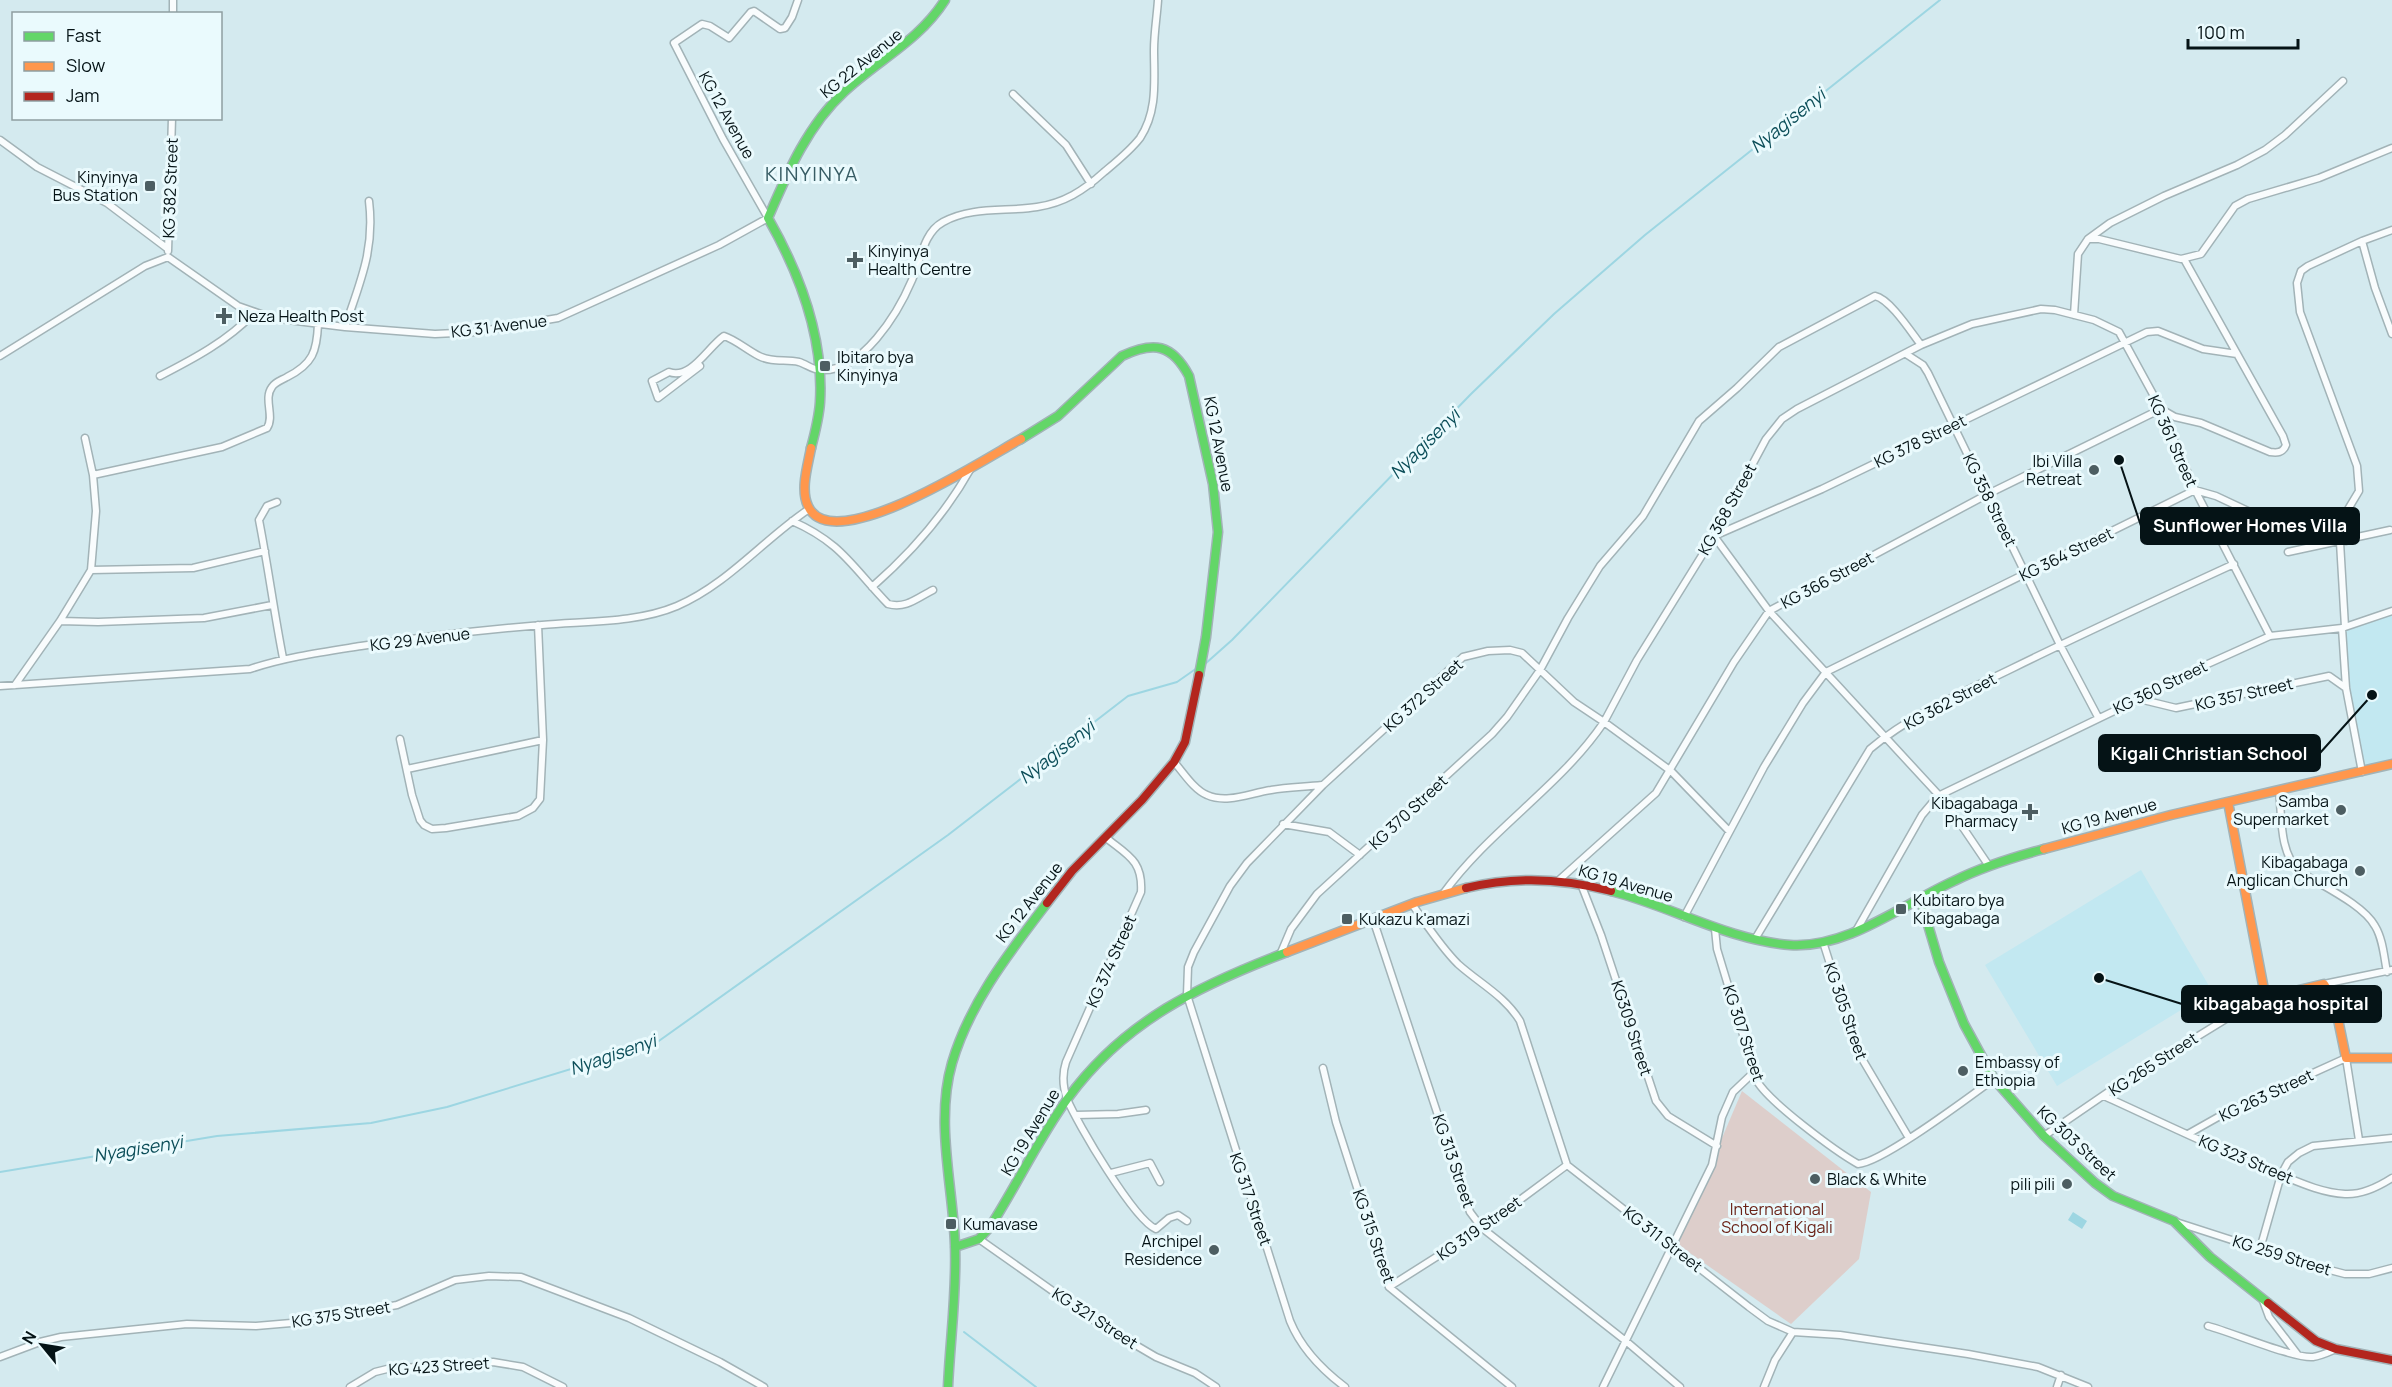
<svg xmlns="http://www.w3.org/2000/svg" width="2392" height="1387" viewBox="0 0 2392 1387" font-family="Manrope,sans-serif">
	<rect width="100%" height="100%" fill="#d4eaef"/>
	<path fill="#c2e8f1" d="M 2392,613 L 2392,763 L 2362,772 L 2342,628 Z
		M 2141,870 L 2212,991 L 2057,1086 L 1985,965 Z"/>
	<path fill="#ddcecb" d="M 1742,1091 L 1871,1192 L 1859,1259 L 1791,1324 L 1677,1244 Z"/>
	<path fill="#9dd6e2" d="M 2073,1212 L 2087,1221 L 2082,1229 L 2068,1220 Z"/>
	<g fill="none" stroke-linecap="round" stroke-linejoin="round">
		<path stroke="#9dd6e2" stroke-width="2" d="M 1205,664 L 1232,640 L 1471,394 L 1554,314 L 1645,235 L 1940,0
			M 0,1172 L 217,1136 L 371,1123 L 447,1107 L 656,1043 L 948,835 L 1128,696 L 1177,682 L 1197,668
			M 964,1332 L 1036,1387"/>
		<defs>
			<path id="street" d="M 173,0 L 173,14
				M 1013,94 L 1066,145 L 1091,184
				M 0,140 L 37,167 L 107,203 L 168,249
				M 2088,239 L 2110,223 L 2164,196 L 2237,165 L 2265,150 L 2285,135 L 2343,81
				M 2362,241 L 2375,288 L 2392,334
				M 168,251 L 172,118
				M 168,257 L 238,306 L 272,318 L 345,327 L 435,334 L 476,332 L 558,318 L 719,245 L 768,218 L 723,139 L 674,43 L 702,24 L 710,26 L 729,38 L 751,12 L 754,11 L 780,29 L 785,28 L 792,17 L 798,0
				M 2074,315 L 2078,254 L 2088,239 L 2099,239 L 2181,259 L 2201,254 L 2235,206 L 2248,199 L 2319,178 L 2392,148
				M 345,327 C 360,282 375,250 369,201
				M 1906,354 L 1923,365 L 1928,373 L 2060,645 L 2098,717
				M 0,356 L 145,266 L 168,257
				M 700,366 L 658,398 L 652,381 L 669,372 C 691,380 707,348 724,336 C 736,340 747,350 759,356 C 773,363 785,359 799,362 C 806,364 813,370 820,370 C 862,373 898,313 912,280 C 921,260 923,233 943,222 C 972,206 1006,212 1037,207 C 1064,203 1083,191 1104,172 C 1116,162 1130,151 1140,138 C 1158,111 1154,80 1154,50 C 1154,33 1157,16 1158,0
				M 160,376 C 195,358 227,341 254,313
				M 93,475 L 222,447 L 267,428 C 275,416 263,399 272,387 C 275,382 282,380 287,377 C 313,364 317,351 318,324
				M 277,502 L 267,506 L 259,520 C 268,566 274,612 283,658
				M 2341,516 L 2346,541
				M 792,521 C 842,543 852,567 888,604 C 906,609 917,598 933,590
				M 2340,542 L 2345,627
				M 2288,552 L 2390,530
				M 91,570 L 193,568 L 265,551
				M 872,587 C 912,552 946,513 971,468
				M 60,621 L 98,622 L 204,618 L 272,605
				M 2342,628 L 2346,688 L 2362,772
				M 15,685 L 60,621 L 91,570 L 96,511 L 93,475 L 85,438
				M 0,686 L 250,669 C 286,657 323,652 361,646 C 421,637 482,630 542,625 C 586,621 637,623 677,606 C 728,584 764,539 809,509
				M 2139,699 L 2176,708 L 2329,676 L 2346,688
				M 400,739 L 412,795 L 420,820 L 424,825 L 432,829 L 446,828 L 518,816 L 533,808 L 540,799 L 543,740 L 538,625
				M 1174,762 C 1183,772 1194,790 1207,795 C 1227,804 1250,793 1271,790 C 1288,787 1305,787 1322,785
				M 407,769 L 543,740
				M 2279,790 C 2282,817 2279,852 2299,871 C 2320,885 2363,904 2375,926 C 2383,939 2384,957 2387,972
				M 1283,824 L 1329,832 L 1360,855
				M 1105,837 C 1127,855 1143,860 1141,892 L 1066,1062 C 1062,1074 1063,1087 1067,1099 C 1077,1123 1134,1220 1156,1229 L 1169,1218 L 1178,1215 L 1187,1221
				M 1989,866 L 1947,804 L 1769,611 L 1714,536 L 1822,489 L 2147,332 L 2158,331 L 2203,349 L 2237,354
				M 1559,880 L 1656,793 L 1734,662 L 1769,611 L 1988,494 L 2161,409 L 2175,417 L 2201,423 L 2270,452 C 2277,453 2283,453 2286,445 L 2283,436 L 2184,259
				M 1581,884 L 1601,935 L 1656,1101 L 1668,1116 L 1717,1146
				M 1443,894 C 1490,829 1560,787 1604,722 L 1637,660 L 1714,536 L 1766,439 L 1782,419 L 1797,409 L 1921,345 L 1972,324 L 2041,309 L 2055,310 L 2094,320 L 2119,332 L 2161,409 L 2195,490 L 2270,636
				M 1412,904 C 1427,925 1440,946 1458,964 C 1479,983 1505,996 1520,1021 L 1567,1165 L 1749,1307 L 1768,1321 L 1793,1332 L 1840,1335 L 1968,1354 L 2038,1367 L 2088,1387
				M 1684,917 L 1764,767 L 1803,703 L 1826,672 L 2195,490 L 2216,496 L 2265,519 L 2344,516 L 2359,491 L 2357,466 L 2300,312 L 2297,283 L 2301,271 L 2308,266 L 2362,241 L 2392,230
				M 1373,919 L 1470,1212 L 1482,1228 L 1627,1342 L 1680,1387
				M 1715,929 L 1717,949 L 1757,1081 C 1769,1102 1835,1151 1858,1164 C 1882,1163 1969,1097 1994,1079
				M 1856,931 L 1922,815 L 1938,796 L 2139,699 L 2201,667 L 2270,636 L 2342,628 L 2392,611
				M 1755,939 L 1870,749 C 1912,714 1964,692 2013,668 C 2086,632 2160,598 2234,564
				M 1824,945 L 1858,1052 L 1909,1138
				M 1280,955 L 1291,929 L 1317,894 L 1492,734 L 1507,717 L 1540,670 L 1568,618 L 1600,566 L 1643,516 L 1699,421 L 1737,388 L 1779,347 L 1875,296 C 1890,299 1911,332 1921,345
				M 2324,984 L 2392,970
				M 1323,1068 L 1336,1122 L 1389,1287 L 1512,1387
				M 2104,1096 C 2159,1121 2214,1148 2271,1171 C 2294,1180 2320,1193 2345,1194 C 2362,1195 2378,1187 2392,1178
				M 1076,1115 L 1118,1114 L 1146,1110
				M 2188,1134 L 2227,1112 L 2346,1058 L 2359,1140
				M 2044,1136 L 2120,1084 L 2265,995
				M 1111,1173 L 1150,1163 L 1160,1182
				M 2176,1222 L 2303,1263 L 2345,1274 L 2369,1274 L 2392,1268
				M 979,1239 L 1098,1323 L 1156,1357 L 1195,1373 L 1216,1387
				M 2260,1249 L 2281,1175 L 2288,1162 L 2299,1153 L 2313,1146 L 2392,1138
				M 1389,1287 L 1482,1228 L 1567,1165
				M 2262,1298 L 2269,1317 L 2298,1355
				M 2208,1326 C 2231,1332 2295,1359 2313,1357 C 2321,1356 2329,1352 2336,1349
				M 0,1357 L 40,1342 L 61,1337 L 187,1324 L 256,1326 L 303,1322 L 397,1305 L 455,1280 L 489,1276 L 521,1277 L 629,1318 L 720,1362 L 764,1387
				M 350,1387 L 375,1372 L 387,1369 L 493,1362 L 523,1367 L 563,1387
				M 1345,1387 C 1321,1369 1301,1348 1290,1321 L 1187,995 L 1188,967 L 1194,952 L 1230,886 L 1247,863 L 1323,785 L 1463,657 L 1488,651 L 1510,650 L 1522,653 L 1574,702 L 1604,722 L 1671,771 L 1729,831
				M 1603,1387 L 1712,1165 L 1722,1117 L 1733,1092 L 1753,1073
				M 1764,1387 L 1775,1360 L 1793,1332
				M 2057,1387 L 2061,1375"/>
			<path id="fast" d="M 1021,439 L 1058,416 L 1122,356 C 1154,341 1172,344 1189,376 L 1213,484 L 1218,532 L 1206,637 L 1199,675
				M 811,448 C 815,433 819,418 820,402 C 824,336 800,274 768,218 C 787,174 807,126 844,92 C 878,60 919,41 945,0
				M 1611,891 C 1671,906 1727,940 1790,945 C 1847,949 1903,904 1954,881 C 1982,867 2014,857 2044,849
				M 1920,898 L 1939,962 L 1964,1024 L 1994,1079 L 2044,1136 L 2095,1183 L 2113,1196 L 2174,1221 L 2210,1257 L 2268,1303
				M 955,1247 L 979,1239 L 990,1227 C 1017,1185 1038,1139 1068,1098 C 1124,1021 1200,985 1287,952
				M 948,1387 C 950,1341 957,1291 955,1245 C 953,1186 935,1122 952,1063 C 970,1002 1009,953 1047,903"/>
			<path id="slow" d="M 811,448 C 808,465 800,489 808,506 C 832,560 989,456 1021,439
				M 2228,802 L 2265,995 L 2270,997 L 2324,984 L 2334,1000 L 2346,1058 L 2392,1058
				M 2044,849 L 2171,815 L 2392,764
				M 1287,952 L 1417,902 L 1466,888"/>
			<path id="jam" d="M 1466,888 C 1515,876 1562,878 1611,891
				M 1047,903 L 1072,871 L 1142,800 L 1174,762 L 1185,742 L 1199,675
				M 2268,1303 L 2316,1341 L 2336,1349 L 2392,1360"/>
		</defs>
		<use href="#street" stroke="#a2b3b7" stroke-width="9"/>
		<use href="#fast" stroke="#a2b3b7" stroke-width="11"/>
		<use href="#slow" stroke="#a2b3b7" stroke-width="11"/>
		<use href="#jam" stroke="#a2b3b7" stroke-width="11"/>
		<use href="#street" stroke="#f9fcfd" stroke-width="6"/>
		<use href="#fast" stroke="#63d668" stroke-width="8"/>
		<use href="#slow" stroke="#ff974d" stroke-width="8"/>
		<use href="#jam" stroke="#b3261e" stroke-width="8"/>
	</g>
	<g fill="#4d5e62" stroke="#eafafd" stroke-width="2">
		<rect x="144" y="180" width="12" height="12" rx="3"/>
		<path d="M852 251h6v6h6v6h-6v6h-6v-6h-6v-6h6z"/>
		<path d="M221 307h6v6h6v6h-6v6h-6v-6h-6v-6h6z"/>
		<rect x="819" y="360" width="12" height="12" rx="3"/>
		<circle cx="2094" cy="470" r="6"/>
		<circle cx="2341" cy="810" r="6"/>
		<path d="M2027 803h6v6h6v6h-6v6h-6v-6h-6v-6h6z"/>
		<circle cx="2360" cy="871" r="6"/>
		<rect x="1895" y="903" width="12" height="12" rx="3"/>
		<rect x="1341" y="913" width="12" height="12" rx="3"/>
		<circle cx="1963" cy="1071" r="6"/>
		<circle cx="1815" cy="1179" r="6"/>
		<circle cx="2067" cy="1184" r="6"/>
		<rect x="945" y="1218" width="12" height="12" rx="3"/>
		<circle cx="1214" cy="1250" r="6"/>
	</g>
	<g text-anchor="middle" stroke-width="6" stroke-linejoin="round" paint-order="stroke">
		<g font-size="16" fill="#051316" stroke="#eafafd">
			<text transform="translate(861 63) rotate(-39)" y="6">KG 22 Avenue</text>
			<text transform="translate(727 115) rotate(61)" y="6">KG 12 Avenue</text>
			<text transform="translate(170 188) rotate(-88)" y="6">KG 382 Street</text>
			<text transform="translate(499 326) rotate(-7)" y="6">KG 31 Avenue</text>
			<text transform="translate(1920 441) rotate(-26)" y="6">KG 378 Street</text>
			<text transform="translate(2173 441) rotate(66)" y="6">KG 361 Street</text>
			<text transform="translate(1219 444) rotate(79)" y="6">KG 12 Avenue</text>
			<text transform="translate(1990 500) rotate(64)" y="6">KG 358 Street</text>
			<text transform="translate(1727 509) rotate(-61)" y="6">KG 368 Street</text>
			<text transform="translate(2066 554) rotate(-26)" y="6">KG 364 Street</text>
			<text transform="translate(1827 580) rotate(-28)" y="6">KG 366 Street</text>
			<text transform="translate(420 639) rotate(-7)" y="6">KG 29 Avenue</text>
			<text transform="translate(2160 687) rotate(-26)" y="6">KG 360 Street</text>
			<text transform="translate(2244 694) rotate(-13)" y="6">KG 357 Street</text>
			<text transform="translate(1423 695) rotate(-42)" y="6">KG 372 Street</text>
			<text transform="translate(1950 701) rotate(-28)" y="6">KG 362 Street</text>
			<text transform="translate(1408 812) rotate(-43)" y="6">KG 370 Street</text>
			<text transform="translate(2109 816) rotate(-15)" y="6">KG 19 Avenue</text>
			<text transform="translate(1626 883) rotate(16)" y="6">KG 19 Avenue</text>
			<text transform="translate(1029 902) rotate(-52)" y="6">KG 12 Avenue</text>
			<text transform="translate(1111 961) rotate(-66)" y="6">KG 374 Street</text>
			<text transform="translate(1846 1011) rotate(71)" y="6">KG 305 Street</text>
			<text transform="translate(1632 1028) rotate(72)" y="6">KG309 Street</text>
			<text transform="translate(1744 1033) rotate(72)" y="6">KG 307 Street</text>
			<text transform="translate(2153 1064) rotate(-33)" y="6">KG 265 Street</text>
			<text transform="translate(2266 1095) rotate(-25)" y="6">KG 263 Street</text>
			<text transform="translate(1030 1132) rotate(-59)" y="6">KG 19 Avenue</text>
			<text transform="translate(2077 1143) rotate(43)" y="6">KG 303 Street</text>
			<text transform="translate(2246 1159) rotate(23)" y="6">KG 323 Street</text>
			<text transform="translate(1454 1161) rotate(71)" y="6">KG 313 Street</text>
			<text transform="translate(1251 1199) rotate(71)" y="6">KG 317 Street</text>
			<text transform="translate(1479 1228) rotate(-35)" y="6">KG 319 Street</text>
			<text transform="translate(1374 1236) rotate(71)" y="6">KG 315 Street</text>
			<text transform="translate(1663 1239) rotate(38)" y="6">KG 311 Street</text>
			<text transform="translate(2282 1255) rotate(17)" y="6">KG 259 Street</text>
			<text transform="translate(341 1314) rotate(-9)" y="6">KG 375 Street</text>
			<text transform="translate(1095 1318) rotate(33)" y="6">KG 321 Street</text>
			<text transform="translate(439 1366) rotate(-4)" y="6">KG 423 Street</text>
		</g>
		<g font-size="16" fill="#051316" stroke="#eafafd" text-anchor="start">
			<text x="138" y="183" text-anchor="end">Kinyinya<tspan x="138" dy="18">Bus Station</tspan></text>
			<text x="868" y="257">Kinyinya<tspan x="868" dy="18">Health Centre</tspan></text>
			<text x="238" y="322">Neza Health Post</text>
			<text x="837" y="363">Ibitaro bya<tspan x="837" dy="18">Kinyinya</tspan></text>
			<text x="2082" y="467" text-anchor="end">Ibi Villa<tspan x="2082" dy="18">Retreat</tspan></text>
			<text x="2329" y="807" text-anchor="end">Samba<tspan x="2329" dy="18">Supermarket</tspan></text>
			<text x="2018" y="809" text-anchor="end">Kibagabaga<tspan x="2018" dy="18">Pharmacy</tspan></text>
			<text x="2348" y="868" text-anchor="end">Kibagabaga<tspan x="2348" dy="18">Anglican Church</tspan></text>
			<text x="1913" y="906">Kubitaro bya<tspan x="1913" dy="18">Kibagabaga</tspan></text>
			<text x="1359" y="925">Kukazu k'amazi</text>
			<text x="1975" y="1068">Embassy of<tspan x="1975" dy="18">Ethiopia</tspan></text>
			<text x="1827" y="1185">Black &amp; White</text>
			<text x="2055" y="1190" text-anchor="end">pili pili</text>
			<text x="963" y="1230">Kumavase</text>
			<text x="1202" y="1247" text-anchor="end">Archipel<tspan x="1202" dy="18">Residence</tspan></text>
		</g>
		<g font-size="16" fill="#6a2217" stroke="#eafafd">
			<text x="1777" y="1215">International<tspan x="1777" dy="18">School of Kigali</tspan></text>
		</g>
		<g font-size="18" font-style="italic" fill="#0c4e59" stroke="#eafafd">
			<text transform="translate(1788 121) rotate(-39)" y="6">Nyagisenyi</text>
			<text transform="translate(1425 444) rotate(-45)" y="6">Nyagisenyi</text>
			<text transform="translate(1057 752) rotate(-38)" y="6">Nyagisenyi</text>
			<text transform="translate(613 1055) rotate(-19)" y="6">Nyagisenyi</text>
			<text transform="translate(138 1149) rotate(-9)" y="6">Nyagisenyi</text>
		</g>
		<g font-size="20" letter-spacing="1.5" fill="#385d65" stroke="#eafafd">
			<text x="812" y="181">KINYINYA</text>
		</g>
	</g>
	<path fill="none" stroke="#051316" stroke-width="2" d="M2119 460L2141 526M2372 695L2320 753M2099 978L2182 1004"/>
	<g fill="#051316" stroke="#eafafd" stroke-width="2">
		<circle cx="2119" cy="460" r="6"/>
		<circle cx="2372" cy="695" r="6"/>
		<circle cx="2099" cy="978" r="6"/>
	</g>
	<g fill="#051316" stroke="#051316" stroke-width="2">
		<rect x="2141" y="508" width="218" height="36" rx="6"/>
		<rect x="2099" y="735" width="221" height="36" rx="6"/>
		<rect x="2182" y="986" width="199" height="36" rx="6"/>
	</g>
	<g font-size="18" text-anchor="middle" font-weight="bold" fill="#fff">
		<text x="2250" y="532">Sunflower Homes Villa</text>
		<text x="2209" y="760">Kigali Christian School</text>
		<text x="2281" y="1010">kibagabaga hospital</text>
	</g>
	<rect x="12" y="12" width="210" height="108" fill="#eafafd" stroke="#8e9ea1" stroke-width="1.5"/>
	<rect x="24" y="32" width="30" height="9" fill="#63d668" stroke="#8e9ea1" stroke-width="1.5"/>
	<text x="66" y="42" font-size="18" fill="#051316">Fast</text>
	<rect x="24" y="62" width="30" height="9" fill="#ff974d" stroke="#8e9ea1" stroke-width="1.5"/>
	<text x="66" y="72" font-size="18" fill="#051316">Slow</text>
	<rect x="24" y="92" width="30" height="9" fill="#b3261e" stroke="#8e9ea1" stroke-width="1.5"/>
	<text x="66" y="102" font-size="18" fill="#051316">Jam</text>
	<g transform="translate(42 1345) rotate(300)" stroke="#eafafd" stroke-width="4.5" paint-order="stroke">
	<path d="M0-4.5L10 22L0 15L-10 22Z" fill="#051316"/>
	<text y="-9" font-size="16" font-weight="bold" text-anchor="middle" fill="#051316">N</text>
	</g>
	<path d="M2188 39v9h110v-9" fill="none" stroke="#051316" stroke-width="3"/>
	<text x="2197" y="39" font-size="18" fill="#051316" stroke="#eafafd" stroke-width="4.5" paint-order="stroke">100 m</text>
</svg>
